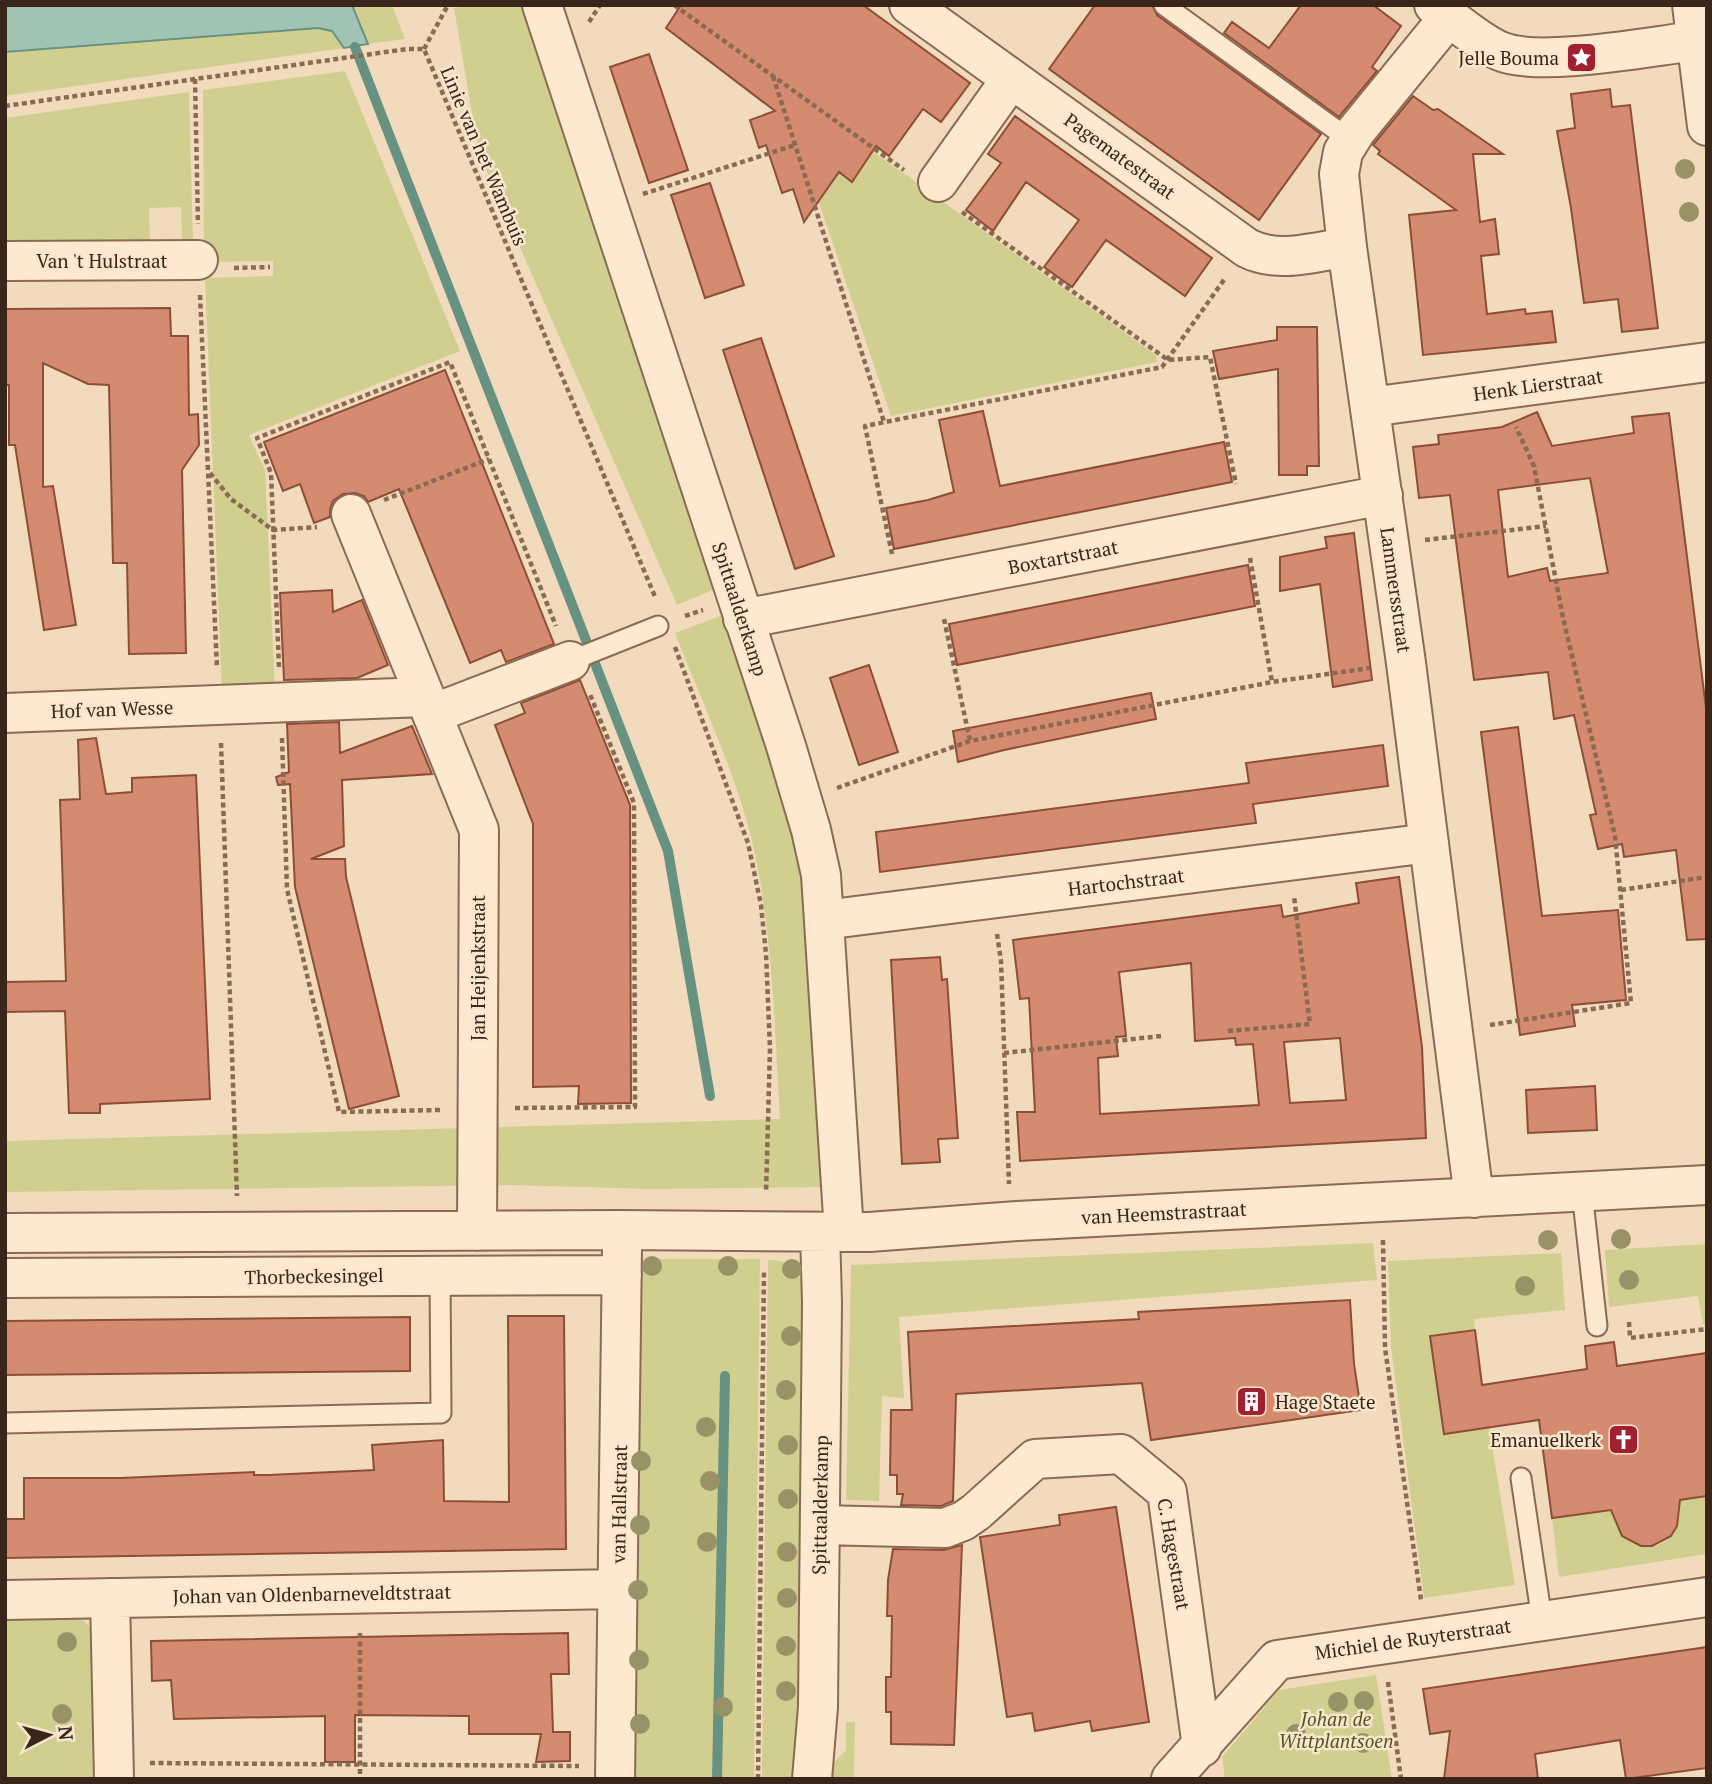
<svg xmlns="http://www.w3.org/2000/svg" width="1712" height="1784" viewBox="0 0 1712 1784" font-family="'PT Serif',serif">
	<rect width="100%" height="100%" fill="#f2dbbd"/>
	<path fill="#d1cf90" d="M 352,5 L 392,5 L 405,39 L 368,44 Z
		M 472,5 L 529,5 L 720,587 L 677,605 L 479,154 L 454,8 Z
		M 318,28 L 332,31 L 344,48 L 5,96 L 5,52 Z
		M 345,71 L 460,351 L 249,435 L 265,470 L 275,690 L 222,693 L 205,278 L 273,276 L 273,261 L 204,262 L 203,90 Z
		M 189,92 L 193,242 L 182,242 L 181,207 L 149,208 L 150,243 L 5,244 L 5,118 Z
		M 860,142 L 1156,355 L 1157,362 L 891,416 L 807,167 L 839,172 L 853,182 L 861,169 L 848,160 Z
		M 728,613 L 799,824 L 829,1187 L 649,1189 L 511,1185 L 5,1192 L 5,1141 L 780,1119 C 775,1034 773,948 757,864 C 742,785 704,708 675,633 Z
		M 1373,1243 L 1377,1280 L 899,1317 L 904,1398 L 882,1396 L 879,1501 L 846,1500 L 851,1265 Z
		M 1707,1244 L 1707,1323 L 1703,1324 L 1698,1296 L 1609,1307 L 1605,1250 Z
		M 1561,1253 L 1565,1310 L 1474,1319 L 1475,1330 L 1430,1336 L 1444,1433 L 1489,1427 L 1515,1585 L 1424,1598 L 1391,1347 L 1388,1261 Z
		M 650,1259 L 760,1259 L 754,1779 L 634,1779 L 631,1295 L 641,1295 L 640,1269 Z
		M 768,1260 C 790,1259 800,1271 804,1291 L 802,1779 L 762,1779 Z
		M 1707,1496 L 1707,1554 L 1559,1577 L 1552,1518 L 1614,1510 L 1622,1536 C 1656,1560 1682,1539 1676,1500 Z
		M 75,1617 L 83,1620 L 92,1630 L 96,1779 L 5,1779 L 5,1618 Z
		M 1376,1675 L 1392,1779 L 1225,1779 L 1222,1757 L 1279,1690 Z
		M 846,1722 L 855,1722 L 854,1779 L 832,1779 L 833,1764 L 846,1750 Z"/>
	<path fill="#a1c3b4" stroke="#679181" stroke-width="2" d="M 5,5 L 352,5 L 368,44 L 344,48 L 332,31 L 318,28 L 5,52 Z"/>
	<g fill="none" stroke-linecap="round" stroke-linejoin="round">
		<path stroke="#679181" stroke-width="10" d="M 355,47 L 668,851 L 710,1096
			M 717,1779 L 725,1376"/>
	</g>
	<path fill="#d48b6f" stroke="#8d4e38" stroke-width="2" fill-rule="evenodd" d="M 681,5 L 863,5 L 970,83 L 941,122 L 923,109 L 889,156 L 876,146 L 852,182 L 839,172 L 804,222 L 793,189 L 782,193 L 766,145 L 759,148 L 750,120 L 775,111 L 666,28 Z
		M 1095,5 L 1152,5 L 1157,15 L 1321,134 L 1259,220 L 1049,69 Z
		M 1301,5 L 1373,5 L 1401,26 L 1372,67 L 1377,71 L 1339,117 L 1224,33 L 1232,22 L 1269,48 Z
		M 649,54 L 688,170 L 649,183 L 610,67 Z
		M 1610,89 L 1612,107 L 1630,105 L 1658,328 L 1622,332 L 1618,299 L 1584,303 L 1571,208 L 1557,131 L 1575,128 L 1571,94 Z
		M 1413,96 L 1433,110 L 1438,109 L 1503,154 L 1473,154 L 1480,222 L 1495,219 L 1499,254 L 1481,256 L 1487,314 L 1525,309 L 1526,314 L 1552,311 L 1556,342 L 1423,355 L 1409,215 L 1456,210 L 1378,154 L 1380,151 L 1373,145 Z
		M 1015,116 L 1212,258 L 1185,296 L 1106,240 L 1072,287 L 1044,267 L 1079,220 L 1026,182 L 993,231 L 966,210 L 1001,163 L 988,154 Z
		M 710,183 L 744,285 L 705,298 L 671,195 Z
		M 170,308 L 171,336 L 188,336 L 189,415 L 198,414 L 199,445 L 182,470 L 186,653 L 129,654 L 127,563 L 113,563 L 109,385 L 88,384 L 43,363 L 43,487 L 53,486 L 76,625 L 44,630 L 15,445 L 9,445 L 9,385 L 5,385 L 5,309 Z
		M 1277,327 L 1317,327 L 1319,466 L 1307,466 L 1307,475 L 1279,475 L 1278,369 L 1219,379 L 1213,351 L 1277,340 Z
		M 761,338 L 834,556 L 795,569 L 723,350 Z
		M 445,370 L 554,644 L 506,662 L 501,650 L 470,663 L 399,489 L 368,502 L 364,496 L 355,493 L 343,494 L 333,501 L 330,510 L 330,517 L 314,523 L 300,484 L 283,491 L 264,442 Z
		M 983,411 L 1000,486 L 1224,442 L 1232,482 L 894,549 L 886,508 L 928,500 L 954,492 L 939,420 Z
		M 1537,412 L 1552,446 L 1634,433 L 1632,417 L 1669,413 L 1707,716 L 1707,939 L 1687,940 L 1676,850 L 1624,857 L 1622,844 L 1598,849 L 1590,815 L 1596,814 L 1574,715 L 1554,719 L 1548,672 L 1474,680 L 1450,495 L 1419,498 L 1413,447 L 1439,444 L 1438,435 L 1502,427 ZM 1590,478 L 1608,573 L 1550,581 L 1547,568 L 1508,577 L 1498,490 Z
		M 1354,533 L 1372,680 L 1333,687 L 1320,584 L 1280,591 L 1280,557 L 1327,548 L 1325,537 Z
		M 1248,565 L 1255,606 L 957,665 L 949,624 Z
		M 332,590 L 333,612 L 362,600 L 388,665 L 357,678 L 284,680 L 280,593 Z
		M 869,665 L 898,752 L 859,765 L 830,678 Z
		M 580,680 L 630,805 L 631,1103 L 578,1104 L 579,1086 L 533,1087 L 533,824 L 495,725 L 525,713 L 521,703 Z
		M 1151,693 L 1156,719 L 1004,750 L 958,762 L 953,731 Z
		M 339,722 L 340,753 L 412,726 L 432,774 L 342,780 L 344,846 L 311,859 L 345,859 L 346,877 L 399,1096 L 349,1109 L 295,887 L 290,784 L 278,785 L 276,777 L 289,772 L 287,724 Z
		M 1518,727 L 1542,916 L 1618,910 L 1626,1000 L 1572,1005 L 1575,1026 L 1520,1035 L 1481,732 Z
		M 96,738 L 106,794 L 132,792 L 132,778 L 196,775 L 210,1099 L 100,1104 L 100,1113 L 69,1113 L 65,1011 L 5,1012 L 5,982 L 66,981 L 60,800 L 80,799 L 78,740 Z
		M 1383,745 L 1388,786 L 1253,804 L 1256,823 L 880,872 L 876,832 L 1249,783 L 1246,763 Z
		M 1399,877 L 1422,1047 L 1426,1138 L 1020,1161 L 1017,1112 L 1035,1112 L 1029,998 L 1020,999 L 1013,940 L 1281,905 L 1283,917 L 1359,903 L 1356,883 ZM 1191,963 L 1195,1041 L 1235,1038 L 1236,1045 L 1253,1044 L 1259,1105 L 1100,1114 L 1098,1058 L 1118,1056 L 1116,1037 L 1126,1036 L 1119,972 ZM 1340,1038 L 1346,1100 L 1290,1103 L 1284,1042 Z
		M 940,957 L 942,980 L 947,979 L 958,1138 L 938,1139 L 940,1162 L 902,1164 L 891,960 Z
		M 1595,1086 L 1597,1130 L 1528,1133 L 1526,1090 Z
		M 1350,1300 L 1354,1364 L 1361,1410 L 1151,1440 L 1142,1383 L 956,1394 L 953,1501 L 941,1506 L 901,1505 L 903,1494 L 897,1494 L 897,1475 L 890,1475 L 891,1410 L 912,1410 L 908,1332 L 1139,1319 L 1138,1312 Z
		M 508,1316 L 564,1316 L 566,1549 L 5,1558 L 5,1519 L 24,1519 L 24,1478 L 121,1478 L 254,1472 L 254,1475 L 269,1475 L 374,1470 L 372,1445 L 443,1440 L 444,1501 L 509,1502 Z
		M 410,1317 L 410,1371 L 5,1375 L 5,1321 Z
		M 1475,1330 L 1482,1385 L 1587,1369 L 1585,1346 L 1614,1342 L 1617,1366 L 1707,1353 L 1707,1496 L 1680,1500 L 1677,1526 L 1671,1536 L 1652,1546 L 1641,1546 L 1622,1536 L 1611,1510 L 1552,1518 L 1539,1420 L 1444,1434 L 1430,1336 Z
		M 1116,1507 L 1149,1722 L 1092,1731 L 1090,1721 L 1035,1731 L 1032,1713 L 1007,1717 L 980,1537 L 1060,1525 L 1059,1515 Z
		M 962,1545 L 954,1745 L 891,1744 L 891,1712 L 886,1712 L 886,1677 L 891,1677 L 892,1616 L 887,1616 L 888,1580 L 893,1549 L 944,1550 Z
		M 568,1633 L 569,1674 L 551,1674 L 553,1732 L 570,1732 L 570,1761 L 536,1762 L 541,1734 L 469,1734 L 469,1716 L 355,1715 L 355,1762 L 325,1762 L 325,1716 L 174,1719 L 171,1680 L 152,1681 L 151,1641 Z
		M 1707,1647 L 1707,1768 L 1626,1779 L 1620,1740 L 1535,1754 L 1538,1779 L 1444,1779 L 1450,1731 L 1430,1734 L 1423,1689 Z"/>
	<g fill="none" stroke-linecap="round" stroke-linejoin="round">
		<defs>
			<path id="service" d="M 1164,5 L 1350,140
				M 570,661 L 658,626
				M 1582,1192 L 1597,1326
				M 5,1423 L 441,1413 L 440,1274
				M 1521,1478 L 1542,1620"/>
			<path id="minor" d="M 542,5 L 786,746 L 811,830 L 821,875 L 844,1232
				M 909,5 L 1247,248 C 1278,264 1315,252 1347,247
				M 1434,5 C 1450,18 1482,44 1500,51 C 1539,68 1651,46 1696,41
				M 1692,5 L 1707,126
				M 1449,17 L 1356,131 L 1343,152 L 1339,174 L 1347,247 L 1406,663 L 1474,1198
				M 938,182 L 1011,79
				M 5,261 L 198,260
				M 1370,407 L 1707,362
				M 351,514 L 479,830 L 477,1231
				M 743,619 L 1383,495
				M 5,713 L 424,697
				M 432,714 L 570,661
				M 824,920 L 1429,843
				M 5,1233 L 621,1230 L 869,1232 L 1017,1221 L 1707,1185
				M 5,1278 L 622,1275
				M 820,1525 L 945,1528 L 963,1521 L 976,1512 L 1035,1459 L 1121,1454 L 1167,1492 L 1202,1747
				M 110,1598 L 114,1779
				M 5,1600 L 618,1589
				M 615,1779 L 622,1249
				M 812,1779 L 818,1707 L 822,1302 L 820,1232
				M 1171,1779 L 1277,1660 L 1707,1597"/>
		</defs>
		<use href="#service" stroke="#8b6a54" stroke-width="23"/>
		<use href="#minor" stroke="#8b6a54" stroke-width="42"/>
		<path stroke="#8b6a54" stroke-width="4.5" stroke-dasharray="5 3.5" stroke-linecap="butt" d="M 674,5 L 904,170
			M 589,22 L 600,5
			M 424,49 L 448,5
			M 773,76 L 884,422
			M 195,79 L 198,224
			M 5,106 L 407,49 L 424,49 L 656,599
			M 643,194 L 795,145
			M 962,212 L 1168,360 L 1210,357 L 1236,484
			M 234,268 L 270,267
			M 200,295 L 217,668
			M 210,473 L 231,499 L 273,530 L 317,527
			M 384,500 L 489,459
			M 1425,540 L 1546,526
			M 892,554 L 865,426 L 1162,367 L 1226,277
			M 1250,558 L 1272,682
			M 685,616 L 703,610
			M 944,619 L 970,741
			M 675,647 L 748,843 L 761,905 L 766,954 L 770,1049 L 766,1193
			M 279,667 L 271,473 L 257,438 L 450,362 L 556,626
			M 282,738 L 287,889 L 339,1112 L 440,1110
			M 221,743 L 237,1196
			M 837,788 L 970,741 L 1272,682 L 1370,668
			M 1621,890 L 1707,877
			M 997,934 L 1001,961 L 1009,1184
			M 1490,1025 L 1631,1003 L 1615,836 L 1563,618 L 1534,466 L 1516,427
			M 1228,1031 L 1310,1024 L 1294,896
			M 1004,1053 L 1161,1036
			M 515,1108 L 635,1107 L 634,803 L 589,692
			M 1383,1240 L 1385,1348 L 1421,1600
			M 1629,1322 L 1630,1338 L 1707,1329
			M 360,1633 L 360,1779
			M 1388,1682 L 1401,1779
			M 150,1763 L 579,1766
			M 758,1779 L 764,1269"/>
		<use href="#service" stroke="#fce9d0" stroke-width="19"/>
		<use href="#minor" stroke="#fce9d0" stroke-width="38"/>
	</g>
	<g fill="#999266">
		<circle cx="1685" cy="169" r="10"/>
		<circle cx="1689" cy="212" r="10"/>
		<circle cx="1621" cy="1239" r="10"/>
		<circle cx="1548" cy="1240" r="10"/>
		<circle cx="652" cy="1266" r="10"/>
		<circle cx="728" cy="1266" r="10"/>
		<circle cx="792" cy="1269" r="10"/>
		<circle cx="1629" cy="1280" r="10"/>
		<circle cx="1525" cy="1286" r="10"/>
		<circle cx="791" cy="1336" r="10"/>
		<circle cx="786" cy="1390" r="10"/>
		<circle cx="706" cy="1427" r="10"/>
		<circle cx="788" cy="1445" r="10"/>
		<circle cx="641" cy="1461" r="10"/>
		<circle cx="710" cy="1481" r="10"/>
		<circle cx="788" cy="1499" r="10"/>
		<circle cx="640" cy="1525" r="10"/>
		<circle cx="707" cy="1542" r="10"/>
		<circle cx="787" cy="1552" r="10"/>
		<circle cx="638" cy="1590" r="10"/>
		<circle cx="787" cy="1598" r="10"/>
		<circle cx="67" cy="1642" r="10"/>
		<circle cx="786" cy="1646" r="10"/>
		<circle cx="639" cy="1660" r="10"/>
		<circle cx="786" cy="1691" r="10"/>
		<circle cx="1364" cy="1701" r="10"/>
		<circle cx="1338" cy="1702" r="10"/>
		<circle cx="723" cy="1707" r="10"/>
		<circle cx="62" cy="1714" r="10"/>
		<circle cx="640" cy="1724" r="10"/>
		<circle cx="1296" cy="1734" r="10"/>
		<circle cx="1363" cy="1743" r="10"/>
	</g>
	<defs>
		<symbol id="sight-square" viewBox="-11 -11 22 22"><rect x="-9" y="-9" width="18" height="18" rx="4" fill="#a01f31" stroke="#f9e6cd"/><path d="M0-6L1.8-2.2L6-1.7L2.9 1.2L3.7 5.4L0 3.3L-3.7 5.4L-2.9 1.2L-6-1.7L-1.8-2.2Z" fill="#fff"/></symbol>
		<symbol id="building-square" viewBox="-11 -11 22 22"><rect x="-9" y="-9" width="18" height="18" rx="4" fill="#a01f31" stroke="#f9e6cd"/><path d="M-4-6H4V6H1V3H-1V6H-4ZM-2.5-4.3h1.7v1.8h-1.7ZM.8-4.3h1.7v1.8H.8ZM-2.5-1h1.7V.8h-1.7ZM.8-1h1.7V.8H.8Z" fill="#fff"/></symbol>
		<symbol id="church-square" viewBox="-11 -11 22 22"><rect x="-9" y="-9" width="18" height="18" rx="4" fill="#a01f31" stroke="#f9e6cd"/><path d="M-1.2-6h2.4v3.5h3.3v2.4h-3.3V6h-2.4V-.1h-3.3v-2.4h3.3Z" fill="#fff"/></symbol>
	</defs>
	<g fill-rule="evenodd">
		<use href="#sight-square" x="1564" y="40" width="35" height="35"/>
		<use href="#building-square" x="1234" y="1384" width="35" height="35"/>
		<use href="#church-square" x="1606" y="1422" width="35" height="35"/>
	</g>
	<g text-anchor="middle" stroke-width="5" stroke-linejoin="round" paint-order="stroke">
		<g font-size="19" fill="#39251a" stroke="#f9e6cd" text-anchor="end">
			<text x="1559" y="65">Jelle Bouma</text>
			<text x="1275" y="1409" text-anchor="start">Hage Staete</text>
			<text x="1601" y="1447">Emanuelkerk</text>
		</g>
		<g font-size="19" fill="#39251a" stroke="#f9e6cd">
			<text transform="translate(484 156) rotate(67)" y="7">Linie van het Wambuis</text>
			<text transform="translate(1120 156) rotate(36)" y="7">Pagematestraat</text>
			<text x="102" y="268">Van 't Hulstraat</text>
			<text transform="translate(1538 385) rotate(-8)" y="7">Henk Lierstraat</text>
			<text transform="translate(1063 557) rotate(-11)" y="7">Boxtartstraat</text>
			<text transform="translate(1396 590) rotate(82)" y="7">Lammersstraat</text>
			<text transform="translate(740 609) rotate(72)" y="7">Spittaalderkamp</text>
			<text transform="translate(112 709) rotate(-2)" y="7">Hof van Wesse</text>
			<text transform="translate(1126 882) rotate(-7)" y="7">Hartochstraat</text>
			<text transform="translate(478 968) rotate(-90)" y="7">Jan Heijenkstraat</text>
			<text transform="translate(1164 1213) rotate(-3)" y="7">van Heemstrastraat</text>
			<text transform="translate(314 1276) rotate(-1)" y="7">Thorbeckesingel</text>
			<text transform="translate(619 1504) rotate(-89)" y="7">van Hallstraat</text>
			<text transform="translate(820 1505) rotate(-89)" y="7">Spittaalderkamp</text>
			<text transform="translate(1174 1554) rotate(80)" y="7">C. Hagestraat</text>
			<text transform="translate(312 1594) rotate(-1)" y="7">Johan van Oldenbarneveldtstraat</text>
			<text transform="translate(1413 1639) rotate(-8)" y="7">Michiel de Ruyterstraat</text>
		</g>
		<g font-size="19" font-style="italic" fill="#51571f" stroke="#f9e6cd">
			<text x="1336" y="1726">Johan de<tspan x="1336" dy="22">Wittplantsoen</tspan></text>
		</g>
	</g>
	<rect width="1712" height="1784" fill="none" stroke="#39251a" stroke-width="14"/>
	<g transform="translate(49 1735) rotate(84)" stroke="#f9e6cd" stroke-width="5" paint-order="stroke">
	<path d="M0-5L12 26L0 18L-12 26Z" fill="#39251a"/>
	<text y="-10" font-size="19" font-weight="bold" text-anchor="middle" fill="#39251a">N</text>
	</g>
</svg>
